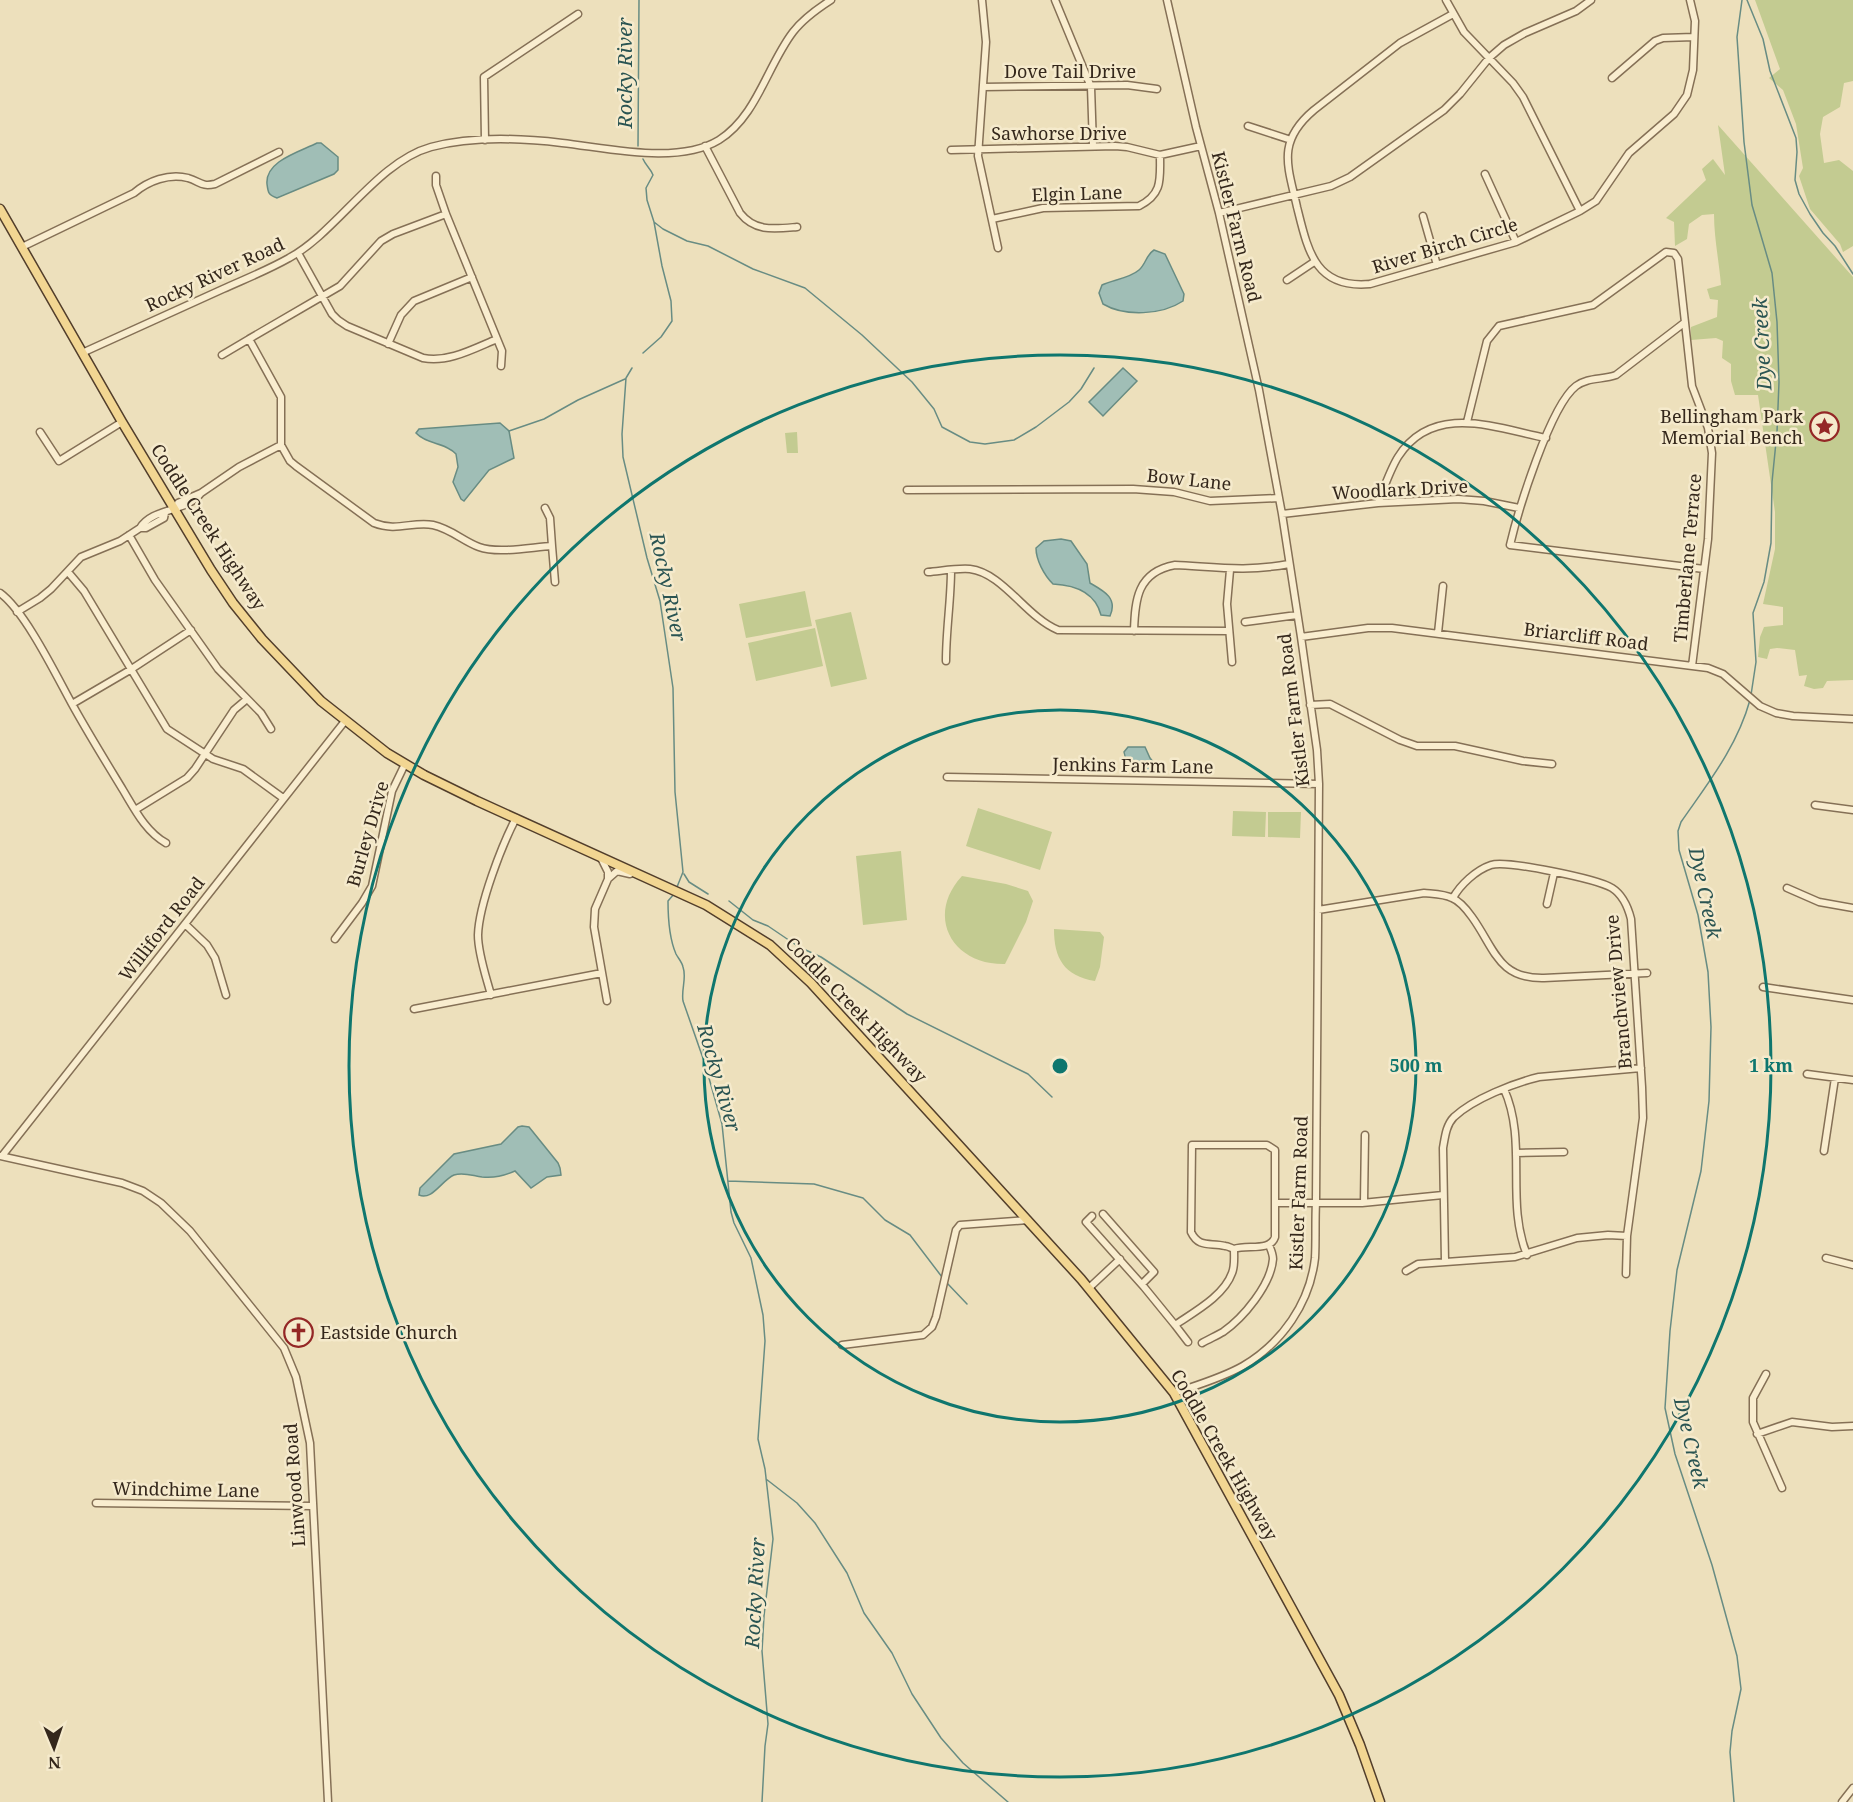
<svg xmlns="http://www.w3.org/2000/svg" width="1853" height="1802" viewBox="0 0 1853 1802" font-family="'Noto Serif',serif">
	<rect width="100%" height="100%" fill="#ede0bc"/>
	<path fill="#c3cb91" d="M 1755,0 L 1853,0 L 1853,81 L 1844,83 L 1840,107 L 1823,117 L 1820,134 L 1824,163 L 1839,160 L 1853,171 L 1853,246 L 1843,252 L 1840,244 L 1810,209 L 1799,176 L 1803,168 L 1796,124 L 1783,90 L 1769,78 L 1780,69 Z
		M 1718,125 L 1853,277 L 1853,680 L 1827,681 L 1823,688 L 1814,689 L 1804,686 L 1807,675 L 1799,676 L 1795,650 L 1777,648 L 1770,649 L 1767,659 L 1758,657 L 1760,637 L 1764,627 L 1783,625 L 1783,607 L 1763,604 L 1775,549 L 1775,512 L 1758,395 L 1735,395 L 1731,381 L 1731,364 L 1722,358 L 1723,341 L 1716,338 L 1691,340 L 1691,327 L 1717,317 L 1718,300 L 1710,299 L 1707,289 L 1721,285 C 1719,261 1714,238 1714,214 L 1702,215 L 1689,224 L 1687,239 L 1675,246 L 1674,222 L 1666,218 L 1706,180 L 1702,169 L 1713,159 L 1725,175 Z
		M 797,432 L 798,453 L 787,453 L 785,433 Z
		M 805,591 L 812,626 L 746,638 L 739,604 Z
		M 851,612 L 867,679 L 831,687 L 815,620 Z
		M 815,628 L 823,666 L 756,681 L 748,643 Z
		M 978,808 L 1052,832 L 1040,870 L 966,846 Z
		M 1233,811 L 1266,812 L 1265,837 L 1232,836 Z
		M 1268,812 L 1301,812 L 1300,838 L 1268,837 Z
		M 901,851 L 907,920 L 863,925 L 856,856 Z
		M 962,876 L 1006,884 L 1028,891 L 1033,901 L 1026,922 L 1005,964 C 952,965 925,916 962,876 Z
		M 1054,929 L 1100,932 L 1104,937 L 1100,967 L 1095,981 C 1064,976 1054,958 1054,929 Z"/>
	<path fill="#a0beb6" stroke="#688c83" stroke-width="1.5" d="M 317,143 L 321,143 L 338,157 L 338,170 L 334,174 L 277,198 C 268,195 268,192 267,184 C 265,161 299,152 317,143 Z
		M 1154,250 L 1165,254 L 1184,294 L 1183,301 C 1162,315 1125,317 1103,304 L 1099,293 L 1102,285 C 1113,280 1130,278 1139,270 C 1146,264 1146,255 1154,250 Z
		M 1123,368 L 1137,381 L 1103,416 L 1089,402 Z
		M 500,423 L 509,431 L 514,458 L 489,470 L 464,501 L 461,499 L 453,482 L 458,467 L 456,454 C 445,442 427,445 416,433 L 419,429 Z
		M 1061,539 L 1071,541 L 1087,564 L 1090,583 C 1104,591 1118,598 1110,616 L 1101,615 C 1095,592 1074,585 1053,584 C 1044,575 1036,560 1036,548 L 1044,541 Z
		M 1128,747 L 1145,747 L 1150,758 L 1158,768 L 1157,773 C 1140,773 1127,770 1124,752 Z
		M 522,1126 L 529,1127 L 558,1163 L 560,1168 L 561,1175 L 547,1177 L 531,1188 L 515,1171 C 503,1176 495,1178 482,1177 C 473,1176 464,1172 454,1175 C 442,1180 432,1201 419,1195 L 420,1188 L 454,1154 L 501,1144 L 518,1127 Z"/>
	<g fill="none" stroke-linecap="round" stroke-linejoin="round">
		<path stroke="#688c83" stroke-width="1.5" d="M 1742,0 L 1737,37 L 1744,142 L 1752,205 L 1772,273 L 1777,322 L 1779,382 L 1777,432 L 1772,482 L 1771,543 L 1764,582 L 1753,613 L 1756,662 L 1751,695
			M 1747,0 L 1763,39 L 1770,71 L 1796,138 L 1797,152 L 1795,180 L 1799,194 L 1810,214 L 1823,233 L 1835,246 L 1853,274
			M 638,146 L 639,0
			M 654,222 L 663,229 L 687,241 L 708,246 L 753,269 L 805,288 L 862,335 L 912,382 L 934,409 L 942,427 L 970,442 L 985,444 L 1014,440 L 1036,427 L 1069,402 L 1081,389 L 1094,368
			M 643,353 L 661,337 L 672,321 L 671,301 L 662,266 L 654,222 L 647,200 L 646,188 L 653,175 C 651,169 646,166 643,159
			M 632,368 L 626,378 L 622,434 L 623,457 L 647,558 L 660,601 L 673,688 L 675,792 L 683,872 L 677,887
			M 509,431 L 544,419 L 578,400 L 625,379
			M 684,874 L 689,882 L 708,894
			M 674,894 L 668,901 C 668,918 669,938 676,954 C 678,958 682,962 683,967 C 687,978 681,989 683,1001 L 705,1064 L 722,1124 L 731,1212 L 734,1223 L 751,1258 L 763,1315 L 765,1341 L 758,1439 L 765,1469 L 773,1539 L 764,1616 L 762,1651 L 768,1724 L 765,1746 L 762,1802
			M 729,901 L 753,920 L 768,926 L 799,947 L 821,957 L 907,1014 L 1028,1074 L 1052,1097
			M 728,1181 L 814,1184 L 863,1198 L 885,1220 L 910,1235 L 942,1277
			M 947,1283 L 967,1304
			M 766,1479 L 797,1503 L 815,1523 L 847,1573 L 864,1613 L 892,1653 L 912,1694 L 941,1738 L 963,1763 L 1008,1802
			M 1734,1802 L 1730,1752 L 1732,1731 L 1741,1689 L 1737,1656 L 1712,1565 L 1675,1454 L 1665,1408 L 1670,1331 L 1677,1270 L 1701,1171 L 1709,1101 L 1711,1027 L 1708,972 L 1698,915 L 1679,850 L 1678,831 L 1681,822 C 1708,783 1737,747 1750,700"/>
		<defs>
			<path id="minor" d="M 982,0 L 986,42 L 978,156 L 998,248
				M 1055,0 L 1091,87 L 1093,146
				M 1167,0 L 1196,127 L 1219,213 L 1259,390 L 1282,514 L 1301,637 L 1317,750 L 1319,784 L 1316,1202 C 1315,1221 1316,1240 1315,1258 C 1310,1303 1282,1343 1243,1366 C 1222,1378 1197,1385 1174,1393
				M 1446,0 L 1464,32 L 1513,83 L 1523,97 L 1580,211
				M 1453,14 L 1400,43 L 1314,110 C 1276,142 1288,166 1297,207 C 1308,251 1315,289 1370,284 L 1516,242 L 1580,211 L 1596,201 L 1629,153 L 1674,114 L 1687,95 L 1693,70 L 1695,21 L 1690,0
				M 1612,78 L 1655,41 L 1663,38 L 1694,37
				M 983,87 L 1127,85 L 1157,89
				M 1248,126 L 1291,140
				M 485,140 L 484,77 L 578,14
				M 705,146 L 740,213 C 755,232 774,229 797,227
				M 951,150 L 1115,146 L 1127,147 L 1160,155 L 1201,146
				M 1485,174 L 1516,242
				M 436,176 L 436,185 L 446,214 L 502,351 L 501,366
				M 1219,213 L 1331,186 L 1350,177 L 1444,110 L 1460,94 L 1489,58 L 1504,45 L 1525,33 L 1576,11 L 1591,0
				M 1423,216 L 1437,265
				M 992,219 L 1043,208 L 1139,206 C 1163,194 1160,179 1160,155
				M 22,247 L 134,193 C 148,181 169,173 188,178 C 201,182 201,187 215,184 L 279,152
				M 298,253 L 332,314 L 338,320 L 347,326 L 423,358 C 448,363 473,349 497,339
				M 1287,280 L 1314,262
				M 1684,323 L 1616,375 C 1602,380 1588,377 1576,386 C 1550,406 1518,511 1510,545 L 1704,569
				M 388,344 L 401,315 L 414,301 L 472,277
				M 82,353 C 129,332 176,310 223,289 C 245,279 268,270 289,258 C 337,232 377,162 431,147 C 472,136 520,138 562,143 C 608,148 678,165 719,140 C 757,116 767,66 793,32 C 803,19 817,9 831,0
				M 222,355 L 249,339
				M 1467,422 L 1487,341 L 1499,326 L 1593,305 L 1666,252 L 1674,253 L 1678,259 L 1692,386 L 1708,428 L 1712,453 L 1708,539 L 1692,666
				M 40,432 L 59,461 L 122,422
				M 281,445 L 281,397 L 249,339 L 340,286 L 381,241 L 393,234 L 446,214
				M 907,490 L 1133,489 L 1174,492 L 1210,501 L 1279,498
				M 201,493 L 239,467 L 281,445 L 290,461 L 296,466 L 374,523 C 397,532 413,521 433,525 C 451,529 463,541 479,547 C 498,554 532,547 552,546 L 550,518 L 545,508
				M 1378,503 C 1384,488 1390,470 1398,457 C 1433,402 1496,428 1546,438
				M 165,513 L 164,518 L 146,528 L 140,528 C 153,507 186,513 201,493 L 178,503 L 178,506
				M 1282,514 L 1378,503 L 1458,499 L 1484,501 L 1519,508
				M 129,535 L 155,580 L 218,669 L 261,713 L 271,729
				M 552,546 L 555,582
				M 1230,570 L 1227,604 L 1232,662
				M 68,572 L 84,591 L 167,729 L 213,759 L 243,769 L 283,798
				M 928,572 C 941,571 956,568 970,569 C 1003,573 1026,617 1058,630 L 1229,631
				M 0,593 C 25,611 56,675 72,704 C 88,733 106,762 123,790 C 135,810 146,832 166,843
				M 17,612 L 40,598 L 51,589 L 81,557 L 120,541 L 140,528
				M 1245,622 L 1297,615
				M 1134,631 C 1135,600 1137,572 1175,565 C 1216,567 1247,572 1289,564
				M 1438,633 L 1443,586
				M 1301,637 L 1368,628 L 1392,628 L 1708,668 L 1723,674 L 1760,706 L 1776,713 L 1793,716 L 1853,719
				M 946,661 C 946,630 951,600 951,570
				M 72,704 L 130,670 L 191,630
				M 1310,705 L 1330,704 L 1400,740 L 1417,746 L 1455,746 L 1523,761 L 1552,764
				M 947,777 L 1319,784
				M 1815,805 L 1853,810
				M 135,810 L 187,778 L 195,769 L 234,710 L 247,699
				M 601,858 L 608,872 L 608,879 L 617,871 L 630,874
				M 1787,888 L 1819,902 L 1853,908
				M 1453,898 C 1460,885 1476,870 1491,865 C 1507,860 1597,879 1612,888 C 1623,895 1628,907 1631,919 L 1642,1087 L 1643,1118 L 1627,1236 L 1626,1274
				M 1547,904 L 1554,873
				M 1318,910 L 1424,893 C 1433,894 1444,894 1452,898 C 1460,901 1467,910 1472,917 C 1495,949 1498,979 1544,978 L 1647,973
				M 185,924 L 207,945 L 215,958 L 226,995
				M 335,939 L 362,903 L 372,886 L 392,791 L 405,764
				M 1763,987 L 1853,1000
				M 491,995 C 486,976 478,954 478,935 C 479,904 502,845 516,818
				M 607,1001 L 594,927 L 595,909 L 608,879
				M 414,1009 L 602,973
				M 1807,1074 L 1853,1080
				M 1504,1089 C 1528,1142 1505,1201 1527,1255
				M 1824,1151 L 1835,1078
				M 1516,1153 L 1564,1152
				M 0,1156 L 122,1183 L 143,1191 L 161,1203 L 190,1231 L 284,1348 L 296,1377 L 310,1443 L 328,1802
				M 2,1156 L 345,721
				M 1364,1202 L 1365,1135
				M 1276,1203 L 1362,1203 L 1443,1195
				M 1103,1214 L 1154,1272 L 1142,1284
				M 1092,1216 L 1086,1222 L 1144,1287 L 1175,1325
				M 1826,1258 L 1853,1265
				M 1445,1261 L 1443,1148 C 1445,1137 1446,1125 1454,1117 C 1473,1099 1514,1083 1539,1077 L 1641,1068
				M 1406,1271 L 1418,1264 L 1515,1257 L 1577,1238 L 1608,1235 L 1627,1236
				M 1089,1288 L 1120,1259
				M 1188,1342 L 1175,1325 C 1194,1312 1224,1296 1232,1273 C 1235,1266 1234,1257 1234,1249 C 1247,1244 1270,1252 1275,1237 L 1275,1150 L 1267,1145 L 1192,1145 L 1191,1232 C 1199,1249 1211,1242 1225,1246 C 1228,1246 1231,1248 1234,1249
				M 1202,1343 C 1209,1339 1216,1336 1223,1332 C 1243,1318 1271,1285 1273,1259 C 1273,1254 1271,1250 1269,1245
				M 842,1345 L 923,1335 L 932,1327 L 936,1317 L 956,1230 L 960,1225 L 1028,1220
				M 1766,1374 L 1753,1398 L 1753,1422 L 1782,1488
				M 1757,1434 L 1792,1422 L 1832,1427 L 1853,1426
				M 96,1503 L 312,1506
				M 1842,1802 L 1853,1788"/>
			<path id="major" d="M 0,209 L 122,422 L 211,570 L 233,603 L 262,639 L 321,701 L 387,753 L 424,775 L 477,801 L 706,905 L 770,945 L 811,983 L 1081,1279 L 1174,1393 L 1339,1695 L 1360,1745 L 1380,1802"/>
		</defs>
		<use href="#minor" stroke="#857056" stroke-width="9"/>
		<use href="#major" stroke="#523e2b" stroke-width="11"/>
		<use href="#minor" stroke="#f9edcf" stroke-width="6"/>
		<use href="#major" stroke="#f2d692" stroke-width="8"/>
	</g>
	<g fill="none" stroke="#0f766e" stroke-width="3">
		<circle cx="1060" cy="1066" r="356"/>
		<circle cx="1060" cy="1066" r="711"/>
	</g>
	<defs>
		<symbol id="sight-ring" viewBox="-11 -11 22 22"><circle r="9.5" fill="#f5eacc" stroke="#942726" stroke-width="1.5"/><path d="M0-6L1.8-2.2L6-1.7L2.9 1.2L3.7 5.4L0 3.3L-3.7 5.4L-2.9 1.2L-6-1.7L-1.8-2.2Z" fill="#942726"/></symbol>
		<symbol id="church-ring" viewBox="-11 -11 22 22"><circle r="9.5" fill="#f5eacc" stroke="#942726" stroke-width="1.5"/><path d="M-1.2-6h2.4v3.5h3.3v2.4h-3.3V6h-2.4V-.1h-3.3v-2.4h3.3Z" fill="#942726"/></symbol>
	</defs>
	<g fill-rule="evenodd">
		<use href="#sight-ring" x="1808" y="410" width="33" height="33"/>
		<use href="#church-ring" x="282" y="1316" width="33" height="33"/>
	</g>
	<g text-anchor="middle" stroke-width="5" stroke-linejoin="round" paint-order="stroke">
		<g font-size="18" fill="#34271b" stroke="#f5eacc">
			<text x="1070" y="78">Dove Tail Drive</text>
			<text x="1059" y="140">Sawhorse Drive</text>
			<text transform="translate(1077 194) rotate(-2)" y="6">Elgin Lane</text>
			<text transform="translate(1236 227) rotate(76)" y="6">Kistler Farm Road</text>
			<text transform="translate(1445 246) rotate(-17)" y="6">River Birch Circle</text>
			<text transform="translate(215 275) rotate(-25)" y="6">Rocky River Road</text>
			<text transform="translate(1189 480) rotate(6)" y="6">Bow Lane</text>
			<text transform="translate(1400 490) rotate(-3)" y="6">Woodlark Drive</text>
			<text transform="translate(208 527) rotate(57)" y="6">Coddle Creek Highway</text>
			<text transform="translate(1688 558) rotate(-85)" y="6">Timberlane Terrace</text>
			<text transform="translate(1586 637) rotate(7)" y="6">Briarcliff Road</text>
			<text transform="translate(1294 710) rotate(-97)" y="6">Kistler Farm Road</text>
			<text transform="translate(1133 766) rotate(1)" y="6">Jenkins Farm Lane</text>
			<text transform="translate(368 834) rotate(-74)" y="6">Burley Drive</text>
			<text transform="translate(162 929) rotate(-52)" y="6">Williford Road</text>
			<text transform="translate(1619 992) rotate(-95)" y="6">Branchview Drive</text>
			<text transform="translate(856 1010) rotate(46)" y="6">Coddle Creek Highway</text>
			<text transform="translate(1299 1193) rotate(-88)" y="6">Kistler Farm Road</text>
			<text transform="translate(1224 1455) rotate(60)" y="6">Coddle Creek Highway</text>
			<text transform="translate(295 1485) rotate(-94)" y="6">Linwood Road</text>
			<text transform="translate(186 1490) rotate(1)" y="6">Windchime Lane</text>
		</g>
		<g font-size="18" fill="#34271b" stroke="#f5eacc" text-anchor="end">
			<text x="1803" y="423">Bellingham Park<tspan x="1803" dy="21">Memorial Bench</tspan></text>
			<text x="320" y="1339" text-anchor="start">Eastside Church</text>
		</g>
		<g font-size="20" font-style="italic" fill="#2a5452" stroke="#f5eacc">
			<text transform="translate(625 73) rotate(-90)" y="7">Rocky River</text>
			<text transform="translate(1762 344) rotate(-93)" y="7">Dye Creek</text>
			<text transform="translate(668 587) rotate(78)" y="7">Rocky River</text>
			<text transform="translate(1705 893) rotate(78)" y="7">Dye Creek</text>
			<text transform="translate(719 1078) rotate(74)" y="7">Rocky River</text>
			<text transform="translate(1691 1443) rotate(77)" y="7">Dye Creek</text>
			<text transform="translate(755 1593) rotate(-87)" y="7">Rocky River</text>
		</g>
	</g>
	<circle cx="1060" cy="1066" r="9" fill="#0f766e" stroke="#f5eacc" stroke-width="3"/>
	<g font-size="18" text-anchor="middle" font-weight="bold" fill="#0f766e" stroke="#f5eacc" stroke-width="5" stroke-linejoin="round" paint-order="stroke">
		<text x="1416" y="1072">500 m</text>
		<text x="1771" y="1072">1 km</text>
	</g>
	<g transform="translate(54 1748) rotate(178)" stroke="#f5eacc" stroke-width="4.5" paint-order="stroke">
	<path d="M0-4.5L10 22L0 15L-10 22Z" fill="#34271b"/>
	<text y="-9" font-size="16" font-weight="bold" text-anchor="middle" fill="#34271b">N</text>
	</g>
</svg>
